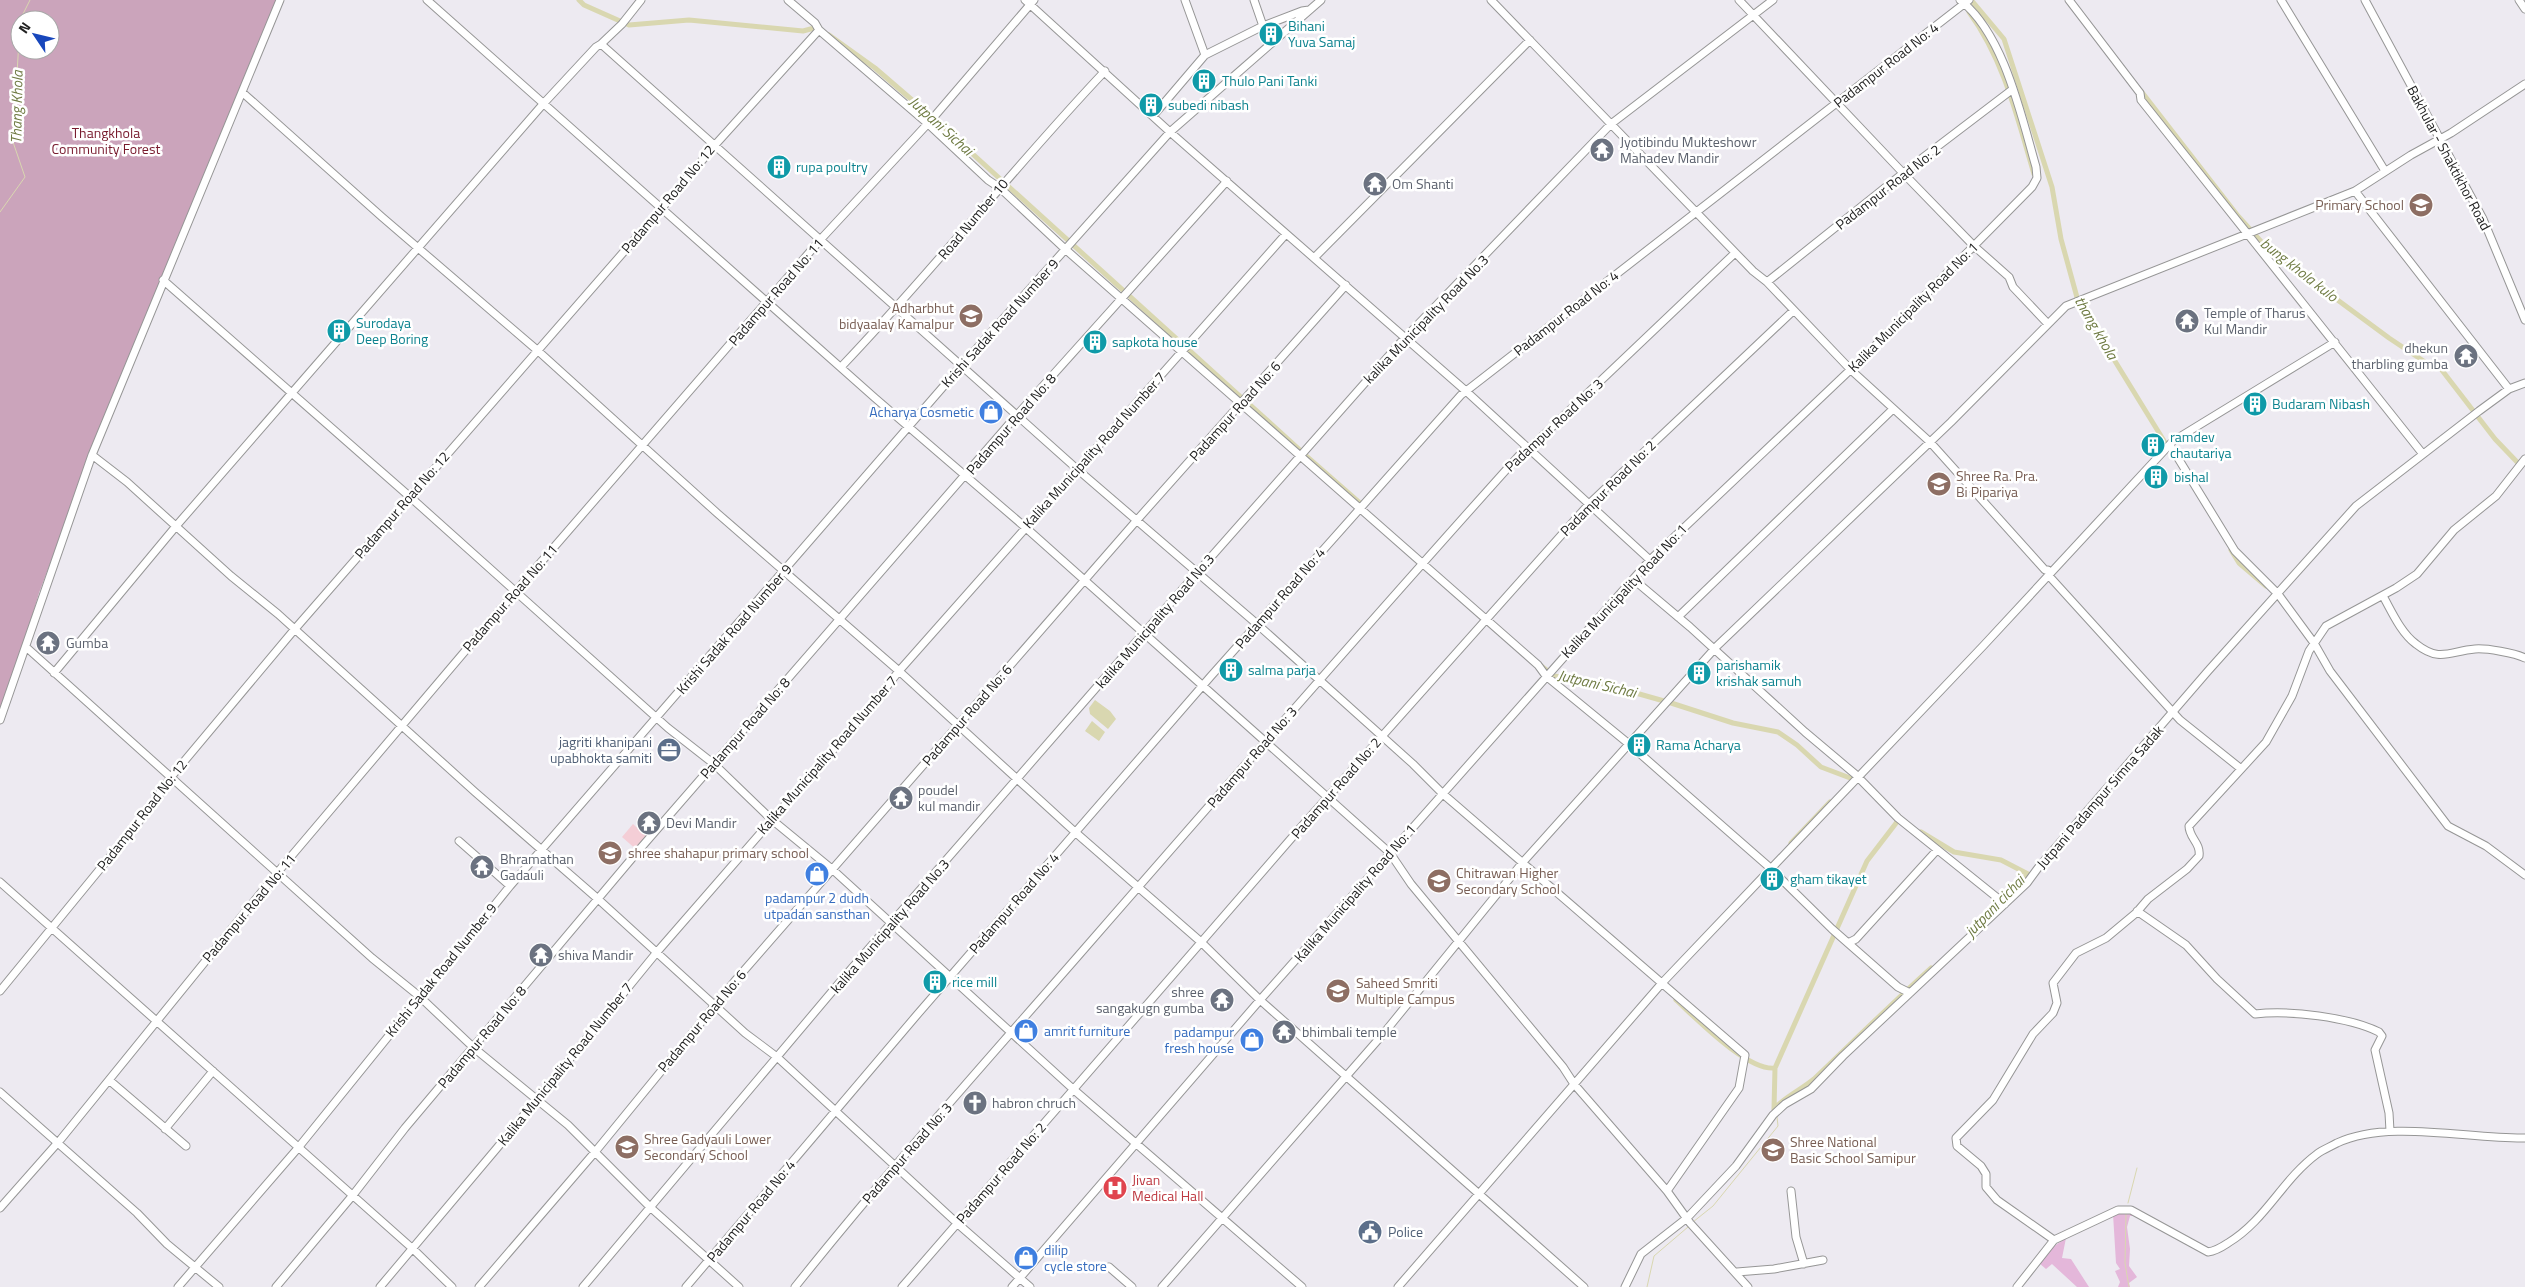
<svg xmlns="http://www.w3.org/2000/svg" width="2525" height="1287" viewBox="0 0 2525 1287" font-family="'Titillium Web',sans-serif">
	<rect width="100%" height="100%" fill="#edeaf1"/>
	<path fill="#e4b7da" d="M 2131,1211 L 2138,1216 L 2130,1216 L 2127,1227 L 2130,1249 L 2129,1266 L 2137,1277 L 2129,1283 L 2130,1287 L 2118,1287 L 2120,1282 L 2115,1271 L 2120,1269 L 2116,1263 L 2113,1214 Z
		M 2066,1238 L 2062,1258 L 2071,1259 L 2089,1287 L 2077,1287 L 2052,1264 L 2046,1269 L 2039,1263 L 2050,1249 Z"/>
	<path fill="#cba4bb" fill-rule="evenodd" d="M 0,0 L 279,0 L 95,444 L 39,593 L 0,725 ZM 20,20 L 50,20 L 50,50 L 20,50 Z"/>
	<path fill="#f4ced6" d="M 633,824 L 648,838 L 638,851 L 622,837 Z"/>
	<path fill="#d9d7b0" d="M 1095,700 L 1110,711 L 1116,719 L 1108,729 L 1090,714 L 1089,708 Z
		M 1092,721 L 1105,732 L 1099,741 L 1085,731 Z"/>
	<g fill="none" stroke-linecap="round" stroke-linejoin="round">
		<path stroke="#d9d7b0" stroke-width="1" d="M 20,20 L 30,0
			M 0,212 L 25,177 L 13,142 L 20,23
			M 2128,1203 L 2137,1168
			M 2126,1213 L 2125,1263 L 2129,1287
			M 1693,1222 L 1713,1206 L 1778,1126 L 1777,1117
			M 1647,1287 L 1654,1256 L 1688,1227"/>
		<path stroke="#d9d7b0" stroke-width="5" d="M 579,0 L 584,5 L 629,25 L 689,20 L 803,31 L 818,27
			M 1972,1 L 2004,39 L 2052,187 L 2061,239 L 2078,301 L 2169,449
			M 1969,12 C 2004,60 2017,117 2034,174
			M 829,35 L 875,68 L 933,118 L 1242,398
			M 2141,91 L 2238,216 L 2266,247 L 2389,338 L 2428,364 L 2441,369 L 2495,439 L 2518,463
			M 1248,403 L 1301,451
			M 1305,455 L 1361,504
			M 2231,550 L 2239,563 L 2266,586
			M 1540,665 L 1554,676 L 1597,682 L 1664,701
			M 1668,702 L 1733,723 L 1778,732 L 1797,745 L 1821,767 L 1858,781
			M 1921,832 L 1954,852 L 2001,860 L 2028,874 L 2007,898
			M 1791,843 L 1830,802
			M 1676,1000 C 1697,1019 1747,1071 1775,1068 L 1774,1109
			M 1775,1068 L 1867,861 L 1900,818
			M 1774,1109 C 1786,1096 1801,1090 1814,1079 C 1853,1042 1891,1004 1931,968"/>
		<defs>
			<path id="minor" d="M 427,0 L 875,398 L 1025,527 L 1390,853 L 1411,884 L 1563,1067 L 1574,1084 L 1667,1191 L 1690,1223 L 1748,1287
				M 788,0 L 815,23 L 819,30 L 926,122 L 988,180 L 1000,188 L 1065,249 L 1538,665 L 1546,676 L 1629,744 L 1712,817 L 1768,866 L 1832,929 L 1898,987 L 1910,993
				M 1025,0 L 1170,132 L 1467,392 L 1650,560
				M 1185,0 L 1205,55
				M 1254,0 L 1263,26
				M 1491,0 L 1753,271 L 1767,282 L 1851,370 L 1930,442 L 2045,570 L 2048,570 L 2050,577 L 2180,720 L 2240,768
				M 1739,0 L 1904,174 L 1974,246 L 2009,277 L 2013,287 L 2048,324
				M 2069,0 L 2140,93 L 2141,100 L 2422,453
				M 2281,0 L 2385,171
				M 2365,0 L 2483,219 L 2525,320
				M 2519,0 L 2525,9
				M 601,44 L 622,24 L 641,0
				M 243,93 L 382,217 L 537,350 L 717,513 L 899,671 L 1075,832 L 1201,942 L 1260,1000 L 1584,1287
				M 1153,116 L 1205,55 L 1263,26 L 1302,11 L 1309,10
				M 2355,191 L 2509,389
				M 1314,258 L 1530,40
				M 163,280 L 409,496 L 668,728 L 714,764 L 771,819 L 833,870 L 1073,1089 L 1302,1287
				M 1767,282 L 1921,159 L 2013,89
				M 841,367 C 932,272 1014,167 1105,71
				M 2170,445 L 2235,551 L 2278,594 L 2314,643 L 2330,671 L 2448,826 L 2486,846 L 2525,875
				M 92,455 L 127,482 L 231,576 L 278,614 L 475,792 L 598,899 L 745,1033 L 777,1057 L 958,1224 L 1030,1287
				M 1633,579 L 1690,627 L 1805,732 L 1855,774 L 1898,818 L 2005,904
				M 2383,596 C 2392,612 2401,633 2416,644 C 2440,663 2450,651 2475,649 C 2486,648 2515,653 2525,658
				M 1678,617 L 1893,409
				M 26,647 L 372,958 L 419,996 L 474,1048 L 568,1125 L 650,1207 L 739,1287
				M 54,673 L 177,525 L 544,103 L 596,47 L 601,44 L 1077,469 L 1257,624 L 1413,764 L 1443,794 L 1745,1055 L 1739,1088 L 1667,1191
				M 0,720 L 92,455 L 280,0
				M 459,841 L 510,886
				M 0,882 L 413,1249 L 452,1287
				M 2137,911 L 2186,945 L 2217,979 L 2255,1014 C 2290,1010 2348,1017 2379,1032 L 2382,1036 L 2375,1050 L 2389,1113 L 2390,1131
				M 1848,943 L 1856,939 L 1937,850
				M 0,991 L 150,808 L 171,777 L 294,630 L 662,208 L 715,145 L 819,30
				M 109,1080 L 186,1146
				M 0,1092 L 137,1213 L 167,1244 L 219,1287
				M 165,1129 L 213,1071
				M 1791,1191 L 1796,1237 L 1804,1264
				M 0,1208 L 61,1139 L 277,873 L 516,591 L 821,239 L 933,118 L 1034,0
				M 2054,1240 L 1997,1200 L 1986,1187 L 1986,1174 L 1981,1166 L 1957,1146 L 1956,1138 L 1993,1100 L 2033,1034 L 2053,1013 L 2057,1003 L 2053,983 L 2076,953 L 2106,938 L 2136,913 L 2148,899 L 2187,869 L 2199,856 C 2201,843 2189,838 2189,826 L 2266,742 L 2292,696 L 2309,651 L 2326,626 L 2396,588 L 2417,574 L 2454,530 L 2496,496 L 2525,459
				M 1109,1267 L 1132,1287
				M 1737,1272 L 1774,1269 L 1823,1260
				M 178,1287 L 298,1148 L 510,886 L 962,365 L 1170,132 L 1321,0
				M 276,1287 L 353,1195 L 405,1128 L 639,850 L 1017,415 L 1227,181
				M 380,1287 L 497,1148 L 657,952 L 873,704 L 899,671 L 1286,234
				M 479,1287 L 595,1152 L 734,982 L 1137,520 L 1346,285
				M 583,1287 L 846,975 L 1143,634 L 1401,342 L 1611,124 L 1773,0
				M 686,1287 L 916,1016 L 1211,676 L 1461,395 L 1969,0
				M 795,1287 C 890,1168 992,1055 1092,940 C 1235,776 1378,612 1524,450 L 1531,447 L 1735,253
				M 902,1287 L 1302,826 L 1589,504 L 1793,311
				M 1012,1287 L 1260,1000 L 1650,560 L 1868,353 L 2032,187 L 2037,178 L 2036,167 C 2021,115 2004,34 1960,0
				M 1162,1287 L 1384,1033 L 1523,862 L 1717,646 L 1951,422 L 2066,306 L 2355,191 L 2411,155 L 2451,133 L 2525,84
				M 1398,1287 L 1662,983 L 1984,645 L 2173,441 L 2335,342
				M 1625,1287 L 1641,1254 L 1687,1218 L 1736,1166 L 1773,1115 L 1785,1104 L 1811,1089 L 1843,1056 L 2027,883 L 2038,868 L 2208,671 L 2356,506 L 2479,411 L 2509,389 L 2525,383
				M 2017,1287 L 2054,1240 L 2118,1210 L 2131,1210 L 2208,1252 C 2216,1251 2222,1247 2228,1243 C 2266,1220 2282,1180 2317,1154 C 2322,1150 2330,1147 2337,1143 C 2388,1119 2468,1139 2525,1138"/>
		</defs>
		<use href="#minor" stroke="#969696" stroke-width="9"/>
		<use href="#minor" stroke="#fff" stroke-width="7"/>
	</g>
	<defs>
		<symbol id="building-disc" viewBox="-11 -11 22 22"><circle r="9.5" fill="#0f9aa8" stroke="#fff"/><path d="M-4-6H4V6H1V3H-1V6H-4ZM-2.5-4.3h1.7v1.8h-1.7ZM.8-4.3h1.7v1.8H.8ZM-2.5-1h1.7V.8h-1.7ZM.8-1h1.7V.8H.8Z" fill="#fff"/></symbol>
		<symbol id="temple-disc" viewBox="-11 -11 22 22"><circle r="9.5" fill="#6b7280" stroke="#fff"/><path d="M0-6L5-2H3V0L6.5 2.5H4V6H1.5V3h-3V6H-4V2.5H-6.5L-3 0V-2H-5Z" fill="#fff"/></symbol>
		<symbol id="school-disc" viewBox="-11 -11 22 22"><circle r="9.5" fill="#8d6e63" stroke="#fff"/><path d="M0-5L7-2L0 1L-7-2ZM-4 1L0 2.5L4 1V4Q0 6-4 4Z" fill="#fff"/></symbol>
		<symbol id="shop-disc" viewBox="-11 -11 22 22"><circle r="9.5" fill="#3f7fe0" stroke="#fff"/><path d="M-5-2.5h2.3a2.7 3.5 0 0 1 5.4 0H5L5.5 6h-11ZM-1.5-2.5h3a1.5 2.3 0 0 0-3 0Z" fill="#fff"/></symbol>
		<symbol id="office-disc" viewBox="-11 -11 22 22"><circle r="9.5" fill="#5c6f8a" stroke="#fff"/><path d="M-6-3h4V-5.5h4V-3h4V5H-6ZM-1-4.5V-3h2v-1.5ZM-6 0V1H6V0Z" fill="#fff"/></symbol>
		<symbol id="university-disc" viewBox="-11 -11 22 22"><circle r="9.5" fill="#8d6e63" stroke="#fff"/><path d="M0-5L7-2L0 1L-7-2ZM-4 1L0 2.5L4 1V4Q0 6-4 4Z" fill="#fff"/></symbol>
		<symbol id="church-disc" viewBox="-11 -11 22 22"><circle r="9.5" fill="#6b7280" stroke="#fff"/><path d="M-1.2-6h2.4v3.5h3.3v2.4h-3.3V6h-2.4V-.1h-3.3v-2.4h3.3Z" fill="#fff"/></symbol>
		<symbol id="hospital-disc" viewBox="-11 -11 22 22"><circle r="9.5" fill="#e0444e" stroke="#fff"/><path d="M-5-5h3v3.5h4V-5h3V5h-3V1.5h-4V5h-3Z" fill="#fff"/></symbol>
		<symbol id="civic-disc" viewBox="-11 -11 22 22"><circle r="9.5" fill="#5c6f8a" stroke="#fff"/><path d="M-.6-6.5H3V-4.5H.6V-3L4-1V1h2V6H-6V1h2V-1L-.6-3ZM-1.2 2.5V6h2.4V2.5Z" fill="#fff"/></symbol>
	</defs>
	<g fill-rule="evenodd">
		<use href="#building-disc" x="1257" y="20" width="28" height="28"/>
		<use href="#building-disc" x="1190" y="67" width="28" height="28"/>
		<use href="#building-disc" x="1137" y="91" width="28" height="28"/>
		<use href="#temple-disc" x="1588" y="136" width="28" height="28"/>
		<use href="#building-disc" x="765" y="153" width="28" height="28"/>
		<use href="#temple-disc" x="1361" y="170" width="28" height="28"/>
		<use href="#school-disc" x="2407" y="191" width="28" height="28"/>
		<use href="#school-disc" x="957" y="302" width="28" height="28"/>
		<use href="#temple-disc" x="2173" y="307" width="28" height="28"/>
		<use href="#building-disc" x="325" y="317" width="28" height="28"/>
		<use href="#building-disc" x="1081" y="328" width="28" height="28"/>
		<use href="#temple-disc" x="2452" y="342" width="28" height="28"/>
		<use href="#building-disc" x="2241" y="390" width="28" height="28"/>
		<use href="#shop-disc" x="977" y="398" width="28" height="28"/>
		<use href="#building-disc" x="2139" y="431" width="28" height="28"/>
		<use href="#building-disc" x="2142" y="463" width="28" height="28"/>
		<use href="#school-disc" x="1925" y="470" width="28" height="28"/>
		<use href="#temple-disc" x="34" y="629" width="28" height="28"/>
		<use href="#building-disc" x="1217" y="656" width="28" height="28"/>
		<use href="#building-disc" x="1685" y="659" width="28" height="28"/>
		<use href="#building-disc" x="1625" y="731" width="28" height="28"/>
		<use href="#office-disc" x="655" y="736" width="28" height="28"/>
		<use href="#temple-disc" x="887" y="784" width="28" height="28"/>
		<use href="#temple-disc" x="635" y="809" width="28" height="28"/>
		<use href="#school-disc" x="596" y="839" width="28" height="28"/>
		<use href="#temple-disc" x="468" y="853" width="28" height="28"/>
		<use href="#shop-disc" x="803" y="860" width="28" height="28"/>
		<use href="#building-disc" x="1758" y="865" width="28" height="28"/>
		<use href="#school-disc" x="1425" y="867" width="28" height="28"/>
		<use href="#temple-disc" x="527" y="941" width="28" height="28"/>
		<use href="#building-disc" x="921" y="968" width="28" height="28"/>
		<use href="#university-disc" x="1324" y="977" width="28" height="28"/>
		<use href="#temple-disc" x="1208" y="986" width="28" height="28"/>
		<use href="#shop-disc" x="1012" y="1017" width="28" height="28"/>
		<use href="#temple-disc" x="1270" y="1018" width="28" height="28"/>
		<use href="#shop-disc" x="1238" y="1026" width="28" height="28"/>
		<use href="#church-disc" x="961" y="1089" width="28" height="28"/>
		<use href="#school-disc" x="613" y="1133" width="28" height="28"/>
		<use href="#school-disc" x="1759" y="1136" width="28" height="28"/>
		<use href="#hospital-disc" x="1101" y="1174" width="28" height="28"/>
		<use href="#civic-disc" x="1356" y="1218" width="28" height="28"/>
		<use href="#shop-disc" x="1012" y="1244" width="28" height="28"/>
	</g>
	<g text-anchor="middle" stroke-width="5" stroke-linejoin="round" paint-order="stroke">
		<g font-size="14" fill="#0d838f" stroke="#fff" text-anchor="start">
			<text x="1288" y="31">Bihani<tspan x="1288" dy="16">Yuva Samaj</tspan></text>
			<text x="1222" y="86">Thulo Pani Tanki</text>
			<text x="1168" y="110">subedi nibash</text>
			<text x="796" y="172">rupa poultry</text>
			<text x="356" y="328">Surodaya<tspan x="356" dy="16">Deep Boring</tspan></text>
			<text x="1112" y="347">sapkota house</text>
			<text x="2272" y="409">Budaram Nibash</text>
			<text x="2170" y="442">ramdev<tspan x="2170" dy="16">chautariya</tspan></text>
			<text x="2174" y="482">bishal</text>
			<text x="1716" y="670">parishamik<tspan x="1716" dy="16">krishak samuh</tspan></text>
			<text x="1248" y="675">salma parja</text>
			<text x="1656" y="750">Rama Acharya</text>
			<text x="1790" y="884">gham tikayet</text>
			<text x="952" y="987">rice mill</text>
		</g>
		<g font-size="14" fill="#222" stroke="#fff">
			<text transform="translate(1886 65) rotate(-38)" y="5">Padampur Road No: 4</text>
			<text transform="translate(2449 158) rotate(62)" y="5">Bakhular - Shaktikhor Road</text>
			<text transform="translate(1888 187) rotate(-38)" y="5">Padampur Road No: 2</text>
			<text transform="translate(668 199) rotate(-50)" y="5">Padampur Road No: 12</text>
			<text transform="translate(973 219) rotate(-50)" y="5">Road Number 10</text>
			<text transform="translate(776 292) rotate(-49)" y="5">Padampur Road No: 11</text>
			<text transform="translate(1913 307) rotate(-45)" y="5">Kalika Municipality Road No: 1</text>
			<text transform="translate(1566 313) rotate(-38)" y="5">Padampur Road No: 4</text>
			<text transform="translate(1426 319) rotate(-46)" y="5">kalika Municipality Road No.3</text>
			<text transform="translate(1000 323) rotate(-48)" y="5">Krishi Sadak Road Number 9</text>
			<text transform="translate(1235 411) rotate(-48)" y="5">Padampur Road No: 6</text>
			<text transform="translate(1011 424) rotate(-49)" y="5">Padampur Road No: 8</text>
			<text transform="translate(1554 425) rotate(-43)" y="5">Padampur Road No: 3</text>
			<text transform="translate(1094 450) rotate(-48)" y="5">Kalika Municipality Road Number 7</text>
			<text transform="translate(1608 488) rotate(-45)" y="5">Padampur Road No: 2</text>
			<text transform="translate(402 505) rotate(-49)" y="5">Padampur Road No: 12</text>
			<text transform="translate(1624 591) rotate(-47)" y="5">Kalika Municipality Road No: 1</text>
			<text transform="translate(510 598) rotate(-49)" y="5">Padampur Road No: 11</text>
			<text transform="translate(1280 598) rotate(-49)" y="5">Padampur Road No: 4</text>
			<text transform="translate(1155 621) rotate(-49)" y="5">kalika Municipality Road No.3</text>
			<text transform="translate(734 629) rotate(-49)" y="5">Krishi Sadak Road Number 9</text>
			<text transform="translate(967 715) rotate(-49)" y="5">Padampur Road No: 6</text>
			<text transform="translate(745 728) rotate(-49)" y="5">Padampur Road No: 8</text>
			<text transform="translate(827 755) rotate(-49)" y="5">Kalika Municipality Road Number 7</text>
			<text transform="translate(1252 757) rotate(-49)" y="5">Padampur Road No: 3</text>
			<text transform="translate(1336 788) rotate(-49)" y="5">Padampur Road No: 2</text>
			<text transform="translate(2100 797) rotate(-49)" y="5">Jutpani Padampur Simna Sadak</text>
			<text transform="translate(142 815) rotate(-52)" y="5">Padampur Road No: 12</text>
			<text transform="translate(1355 893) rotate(-49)" y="5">Kalika Municipality Road No: 1</text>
			<text transform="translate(1014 903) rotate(-49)" y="5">Padampur Road No: 4</text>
			<text transform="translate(249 908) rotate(-50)" y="5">Padampur Road No: 11</text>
			<text transform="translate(890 926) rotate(-49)" y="5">kalika Municipality Road No.3</text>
			<text transform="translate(441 970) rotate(-51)" y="5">Krishi Sadak Road Number 9</text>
			<text transform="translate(702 1021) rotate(-50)" y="5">Padampur Road No: 6</text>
			<text transform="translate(482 1037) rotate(-50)" y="5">Padampur Road No: 8</text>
			<text transform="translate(565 1064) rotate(-51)" y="5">Kalika Municipality Road Number 7</text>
			<text transform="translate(907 1153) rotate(-49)" y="5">Padampur Road No: 3</text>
			<text transform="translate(1001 1173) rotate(-49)" y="5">Padampur Road No: 2</text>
			<text transform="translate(751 1211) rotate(-50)" y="5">Padampur Road No: 4</text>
		</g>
		<g font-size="14" fill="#77192c" stroke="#fff">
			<text x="106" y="138">Thangkhola<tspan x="106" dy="16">Community Forest</tspan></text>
		</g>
		<g font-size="14" fill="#5b616d" stroke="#fff" text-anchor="start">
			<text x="1620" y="147">Jyotibindu Mukteshowr<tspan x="1620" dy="16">Mahadev Mandir</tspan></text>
			<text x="1392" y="189">Om Shanti</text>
			<text x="2204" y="318">Temple of Tharus<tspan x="2204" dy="16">Kul Mandir</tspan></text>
			<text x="2448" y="353" text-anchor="end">dhekun<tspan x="2448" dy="16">tharbling gumba</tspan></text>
			<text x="66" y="648">Gumba</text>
			<text x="918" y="795">poudel<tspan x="918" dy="16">kul mandir</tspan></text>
			<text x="666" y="828">Devi Mandir</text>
			<text x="500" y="864">Bhramathan<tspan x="500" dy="16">Gadauli</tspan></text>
			<text x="558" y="960">shiva Mandir</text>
			<text x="1204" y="997" text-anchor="end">shree<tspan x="1204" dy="16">sangakugn gumba</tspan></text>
			<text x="1302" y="1037">bhimbali temple</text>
			<text x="992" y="1108">habron chruch</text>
		</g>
		<g font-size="14" fill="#785e54" stroke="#fff" text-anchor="start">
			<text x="2404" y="210" text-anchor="end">Primary School</text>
			<text x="954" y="313" text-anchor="end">Adharbhut<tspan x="954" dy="16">bidyaalay Kamalpur</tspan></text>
			<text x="1956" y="481">Shree Ra. Pra.<tspan x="1956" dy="16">Bi Pipariya</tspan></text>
			<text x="628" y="858">shree shahapur primary school</text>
			<text x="1456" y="878">Chitrawan Higher<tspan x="1456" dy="16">Secondary School</tspan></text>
			<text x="1356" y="988">Saheed Smriti<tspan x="1356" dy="16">Multiple Campus</tspan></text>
			<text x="644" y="1144">Shree Gadyauli Lower<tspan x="644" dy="16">Secondary School</tspan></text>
			<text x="1790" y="1147">Shree National<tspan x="1790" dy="16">Basic School Samipur</tspan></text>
		</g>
		<g font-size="14" fill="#366cbe" stroke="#fff" text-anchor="end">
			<text x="974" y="417">Acharya Cosmetic</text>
			<text x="817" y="903" text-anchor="middle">padampur 2 dudh<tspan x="817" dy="16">utpadan sansthan</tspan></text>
			<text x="1044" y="1036" text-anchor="start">amrit furniture</text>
			<text x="1234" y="1037">padampur<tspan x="1234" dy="16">fresh house</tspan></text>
			<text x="1044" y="1255" text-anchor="start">dilip<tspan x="1044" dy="16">cycle store</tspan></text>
		</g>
		<g font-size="14" fill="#4e5e75" stroke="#fff" text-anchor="end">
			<text x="652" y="747">jagriti khanipani<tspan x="652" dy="16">upabhokta samiti</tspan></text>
			<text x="1388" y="1237" text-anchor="start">Police</text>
		</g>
		<g font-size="14" fill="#be3a42" stroke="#fff" text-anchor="start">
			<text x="1132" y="1185">Jivan<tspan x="1132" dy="16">Medical Hall</tspan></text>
		</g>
		<g font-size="15" font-style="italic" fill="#6f7b43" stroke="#fff">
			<text transform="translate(17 107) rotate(-89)" y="5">Thang Khola</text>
			<text transform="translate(941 126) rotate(42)" y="5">Jutpani Sichai</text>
			<text transform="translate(2299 270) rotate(38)" y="5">bung khola kulo</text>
			<text transform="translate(2096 328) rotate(60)" y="5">thang khola</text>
			<text transform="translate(1597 684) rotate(13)" y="5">Jutpani Sichai</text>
			<text transform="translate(1995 906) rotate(-46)" y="5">jutpani cichai</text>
		</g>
	</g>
	<g transform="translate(35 35) rotate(305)"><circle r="24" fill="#ffffff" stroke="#a7a7a7"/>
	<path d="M0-4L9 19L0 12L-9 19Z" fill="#1847bc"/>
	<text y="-8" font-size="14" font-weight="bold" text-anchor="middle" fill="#222222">N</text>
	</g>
</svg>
